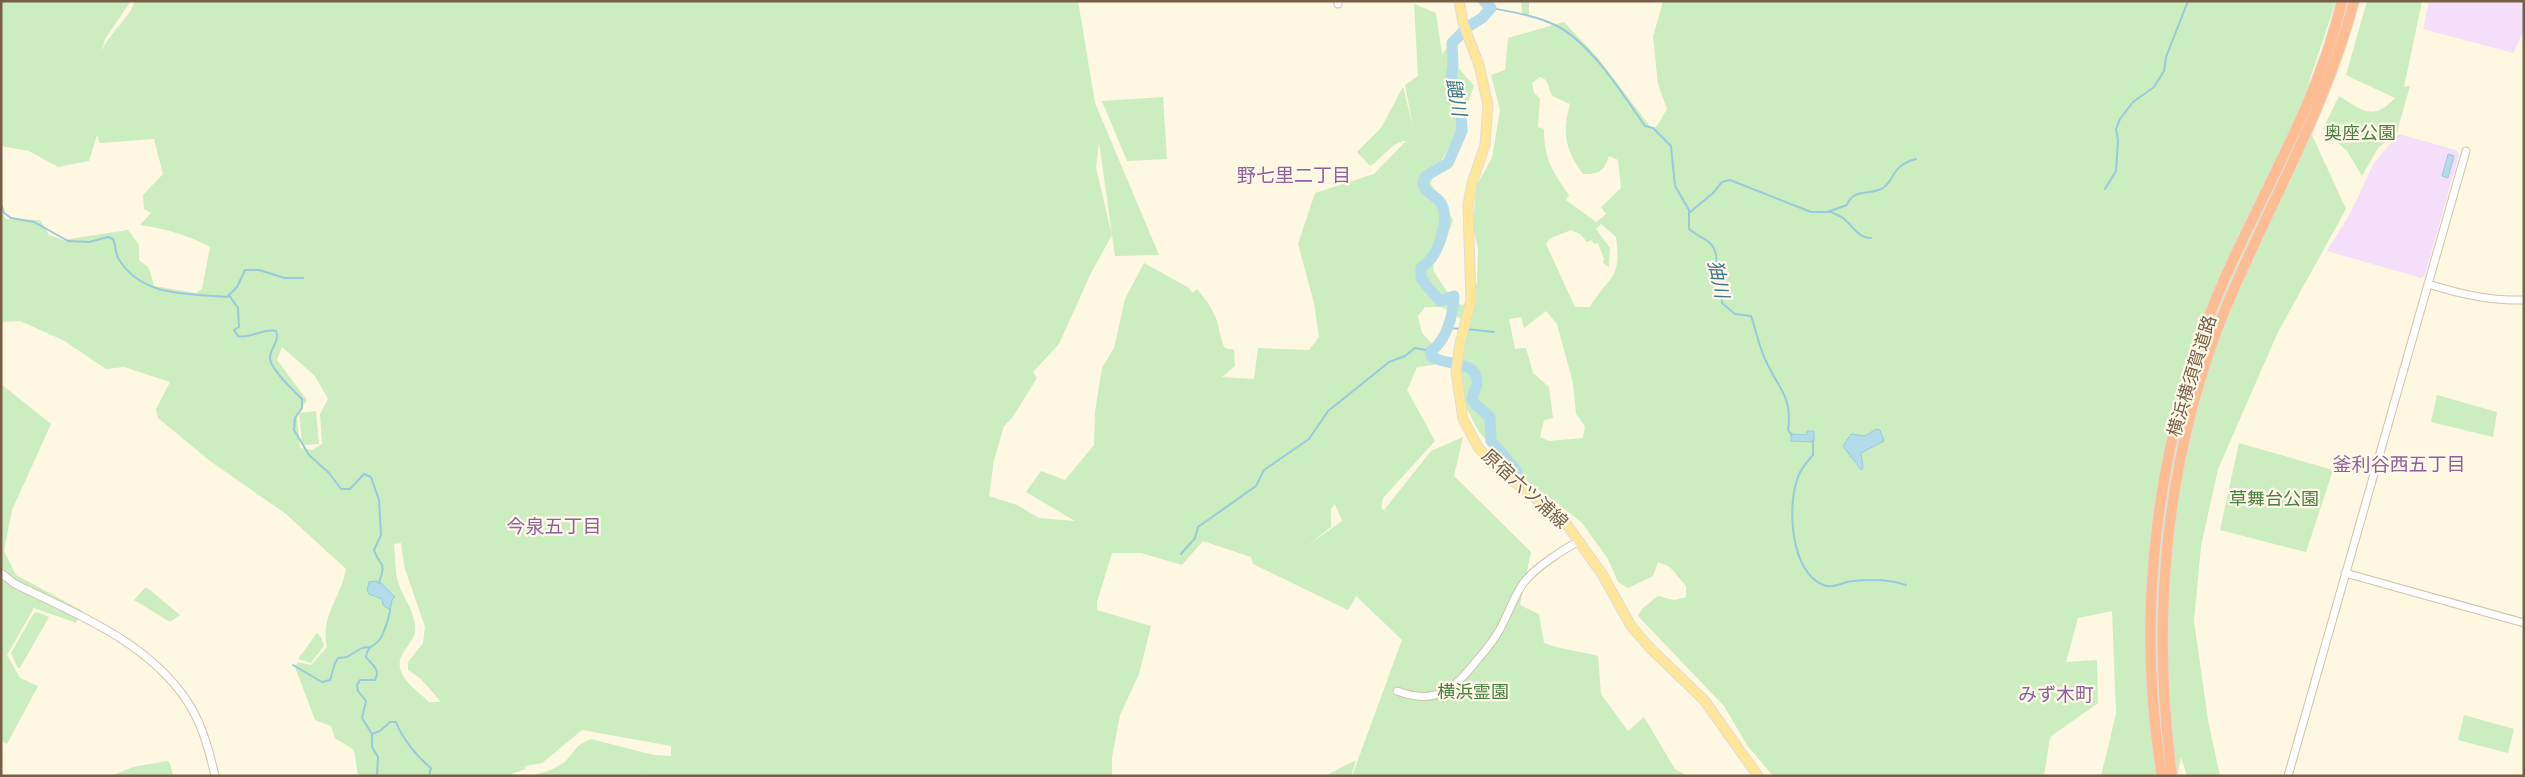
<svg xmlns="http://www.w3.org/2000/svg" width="2525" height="777" viewBox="0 0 2525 777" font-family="Figtree,'Noto Sans JP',sans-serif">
	<rect width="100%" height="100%" fill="#fef7e1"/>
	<path fill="#f4defa" d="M 2429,1 L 2524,1 L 2524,31 L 2513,53 L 2423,29 Z
		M 2399,134 L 2456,150 L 2459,155 L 2425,275 L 2421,278 L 2327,251 L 2351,212 L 2374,163 Z"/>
	<path fill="#cbedbf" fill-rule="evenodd" d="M 1,1 L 131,1 L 105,39 L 101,52 C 110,32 129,19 135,1 L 1078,1 L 1095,103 L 1159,255 L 1115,256 L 1099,142 L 1096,168 L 1112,235 L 1091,273 L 1059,344 L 1033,372 L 1037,378 L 1012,418 L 1004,426 L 994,460 L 989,496 L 1017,505 L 1039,518 L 1075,521 L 1026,492 L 1041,471 L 1065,480 L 1094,445 L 1095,412 L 1102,368 L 1114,348 L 1125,299 L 1144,263 L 1189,288 L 1192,293 L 1197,289 C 1205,299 1213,309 1217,321 C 1220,330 1220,340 1225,348 L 1234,350 L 1235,366 L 1222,377 L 1254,379 L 1258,348 L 1309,350 L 1319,337 L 1314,303 L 1298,244 L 1315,193 L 1374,174 L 1406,141 C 1394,140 1382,159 1370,166 L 1357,152 L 1381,128 L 1403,87 L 1413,127 L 1405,85 L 1418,76 L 1414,4 L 1436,13 L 1442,54 L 1447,48 L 1448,56 L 1474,86 L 1454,140 L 1433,174 L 1431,184 L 1453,220 L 1444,246 L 1433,261 L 1434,272 L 1454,302 L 1463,305 L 1473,294 L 1477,282 L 1478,249 L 1473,227 L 1476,186 L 1492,158 L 1500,110 L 1491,75 L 1505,70 L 1508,38 L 1564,22 L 1598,58 L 1652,129 L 1657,126 L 1667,109 L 1658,84 L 1653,37 L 1663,1 L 2336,1 L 2300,109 L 2346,209 L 2278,332 L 2218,469 L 2201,546 L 2194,621 L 2208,720 L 2220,776 L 2187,776 L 2181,757 L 2177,776 L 2101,776 L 2116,714 L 2112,611 L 2078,618 L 2066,662 L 2097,660 L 2098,703 L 2050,737 L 2044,776 L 1773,776 L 1747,745 L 1724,706 L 1638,616 L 1643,608 L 1658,596 L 1674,600 L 1686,597 L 1686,586 L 1670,567 L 1658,562 L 1653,576 L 1628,588 L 1618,582 L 1608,559 L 1582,523 L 1551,498 L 1520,478 L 1479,432 L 1465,405 L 1459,371 L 1469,324 L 1442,307 L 1425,307 L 1418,316 L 1422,333 L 1434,346 L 1434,365 L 1417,367 L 1407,390 L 1435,441 L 1383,498 L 1381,508 L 1384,510 L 1431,451 L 1463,437 L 1454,476 L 1531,552 L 1520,605 L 1539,614 L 1544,643 C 1562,650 1580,651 1598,656 L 1601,694 L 1628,731 L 1644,717 L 1675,769 L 1687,776 L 1352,776 L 1402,640 L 1356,596 L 1348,610 L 1253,564 L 1251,557 L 1203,541 L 1182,565 L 1141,553 L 1112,553 L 1097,602 L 1097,610 L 1151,626 L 1139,674 L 1120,715 L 1112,757 L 1112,776 L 645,776 L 641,774 L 642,776 L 531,776 L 551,770 L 565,762 L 579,745 L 591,739 L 654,755 L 671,756 L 671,746 L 582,730 L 542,763 L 525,766 L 525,769 L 511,774 L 524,776 L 358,776 L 354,750 L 335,738 L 331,726 L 315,720 L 295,667 L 298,662 L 311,665 L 327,647 C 320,616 341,598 346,569 L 286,514 L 210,461 L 158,418 L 156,409 L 170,382 L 124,367 L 106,369 L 63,340 L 20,321 L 4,322 L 1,325 L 1,211 L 6,219 L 40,220 L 49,235 L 63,240 L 128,230 L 139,245 L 139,260 L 149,268 L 154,286 L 196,293 L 202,289 L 210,247 C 187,234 165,229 140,225 L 151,213 L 144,209 L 143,195 L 163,174 L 154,139 L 100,143 L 97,135 L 89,161 L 58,167 L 29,151 L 1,146 ZM 1540,77 L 1546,80 L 1552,96 L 1570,104 C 1562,133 1565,150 1583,174 C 1598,174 1604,172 1609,156 L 1618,160 L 1621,188 L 1601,207 L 1606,214 L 1596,222 L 1566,200 L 1569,195 C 1552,171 1544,159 1544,129 L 1538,127 L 1540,98 L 1534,93 L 1532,83 ZM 1601,224 L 1616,237 C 1622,280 1609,275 1590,307 L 1575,307 L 1546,244 L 1549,239 L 1571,230 L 1580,234 L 1587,242 L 1591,240 L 1594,244 L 1598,243 L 1604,259 L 1603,263 L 1609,267 L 1610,248 L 1596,229 ZM 1546,311 L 1557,324 L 1573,383 L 1576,414 L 1585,426 L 1583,438 L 1549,441 L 1540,437 L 1544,420 L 1553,418 L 1549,387 L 1533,373 L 1526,348 L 1515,349 L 1509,319 L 1521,317 L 1524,328 ZM 282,347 L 315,376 L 328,399 L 320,414 L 322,444 L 312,450 L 300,448 L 297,414 L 307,400 L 277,360 ZM 1335,504 L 1342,521 L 1306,547 L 1331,527 L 1331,509 ZM 401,543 L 404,566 L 425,627 L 423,643 L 408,662 L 408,670 L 421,679 L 441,702 L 429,702 C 419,692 403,682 400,668 C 397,652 414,645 415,630 C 416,612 401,595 397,578 C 395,567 395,555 394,544 Z
		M 1521,1 L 1529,1 L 1529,16 L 1522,13 Z
		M 2367,1 L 2422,1 L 2404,87 L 2410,86 L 2398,128 L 2398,132 L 2378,148 L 2362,176 L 2347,151 L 2323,129 L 2339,96 C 2362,110 2373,122 2395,98 L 2346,75 Z
		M 1163,97 L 1167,159 L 1127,161 L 1102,101 Z
		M 1,384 L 51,424 L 12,510 L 4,551 L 16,575 L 83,611 L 76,623 L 34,608 L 7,655 L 20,678 L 38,686 L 7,744 L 1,741 Z
		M 2437,395 L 2497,412 L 2493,437 L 2431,422 Z
		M 316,411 L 319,444 L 302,445 L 299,413 Z
		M 2239,443 L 2333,470 L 2306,552 L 2220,530 Z
		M 146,587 L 180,615 L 170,622 L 134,600 Z
		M 37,612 L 49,617 L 20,668 L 18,668 L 11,653 L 34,613 Z
		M 317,633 L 321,637 L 324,646 L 311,663 L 298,659 Z
		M 2464,715 L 2514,729 L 2508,753 L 2458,740 Z
		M 1356,760 L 1351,776 L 1325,776 Z
		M 167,761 L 170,763 L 173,776 L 111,776 L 133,767 Z"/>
	<path fill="#b4dbe9" stroke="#99c9dc" d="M 2448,154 L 2454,156 L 2448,178 L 2442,176 Z
		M 1876,429 L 1880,430 L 1884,441 L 1861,453 L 1863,468 L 1861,470 L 1843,446 L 1851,434 L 1865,436 Z
		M 1807,431 L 1814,431 L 1814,442 L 1791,441 L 1791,434 L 1807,435 Z
		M 376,581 L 381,583 L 395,597 L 392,600 L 390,610 L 383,605 L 382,599 L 369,594 L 367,590 L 369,582 Z"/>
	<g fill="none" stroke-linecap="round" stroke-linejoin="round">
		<path stroke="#99c9dc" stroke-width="2" d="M 1491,8 C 1512,12 1538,16 1557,26 C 1592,44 1623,95 1645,126 L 1653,128 L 1671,146 L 1675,186 L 1689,210 L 1689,229 C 1696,235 1704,238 1709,242 C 1720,252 1715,267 1718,280 C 1719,288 1722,294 1722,303 L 1735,314 L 1751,316 C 1756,330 1759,347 1766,361 C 1778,388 1793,397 1788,430 L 1792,435
			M 2105,189 L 2116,171 L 2118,140 L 2116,129 L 2120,119 L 2133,102 L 2154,87 L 2164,71 L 2166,57 L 2188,1
			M 1,204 L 4,213 L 11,218 L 34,222 L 68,241 L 89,242 L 108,237 L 113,239 C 116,245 115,252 118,258 C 142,298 187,293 227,297 L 237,287 L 245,270 L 259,270 L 285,278 L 303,278
			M 1829,211 C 1833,214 1840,215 1844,219 C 1853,226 1858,238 1871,238
			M 1689,213 L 1713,193 L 1722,182 L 1730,180 L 1811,212 L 1828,212 L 1847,205 C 1853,189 1868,195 1881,189 C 1895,183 1889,166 1916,159
			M 229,295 L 238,308 L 239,327 L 234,330 L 238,336 C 251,339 263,328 276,331 C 280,342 270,348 270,358 C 270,369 294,391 302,399 L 302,408 L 295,418 L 294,430 L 309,455 L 329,473 L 341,489 L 350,489 L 364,474 L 371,477 L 379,500 L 381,535 L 374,550 C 380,569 387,558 379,583
			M 1447,328 L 1462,329
			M 1466,329 L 1494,332
			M 1813,440 L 1813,455 C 1807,462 1801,468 1798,477 C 1787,506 1790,570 1823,585 C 1833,589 1843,582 1853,581 C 1871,579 1889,579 1906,585
			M 1181,554 L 1195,538 L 1198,527 L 1256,486 L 1264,470 L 1309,439 L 1328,411 L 1378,371 L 1389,362 L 1405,356 L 1415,348 L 1431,351
			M 293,665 L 322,682 L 330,680 L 335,663 L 338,658 L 347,657 L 362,648 L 369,647
			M 372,734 L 380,731 L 390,722 L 396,722 C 402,738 417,757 431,768 L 429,776
			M 377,776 L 378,757 L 372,747 L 372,734 L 362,718 L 366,701 L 358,691 L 357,685 L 360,680 L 375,680 C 381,669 372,665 366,657 C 368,644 374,648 380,639 C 384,633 390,616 390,609"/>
		<path stroke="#b4dbe9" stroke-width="11" d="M 1484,1 L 1491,8 L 1482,18 L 1469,26 L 1452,43 L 1453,65 L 1451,76 L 1461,114 L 1462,131 L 1448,163 L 1426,176 L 1423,182 C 1424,193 1434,194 1440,202 C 1450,214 1441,242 1434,254 C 1431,260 1426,264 1421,268 L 1421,277 L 1426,285 L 1440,301 L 1454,296 C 1453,315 1447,340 1431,351 L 1431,356 C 1445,367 1479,359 1477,384 C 1476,389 1473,393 1472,399 L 1475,404 L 1490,417 L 1491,441 L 1517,471"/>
		<defs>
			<path id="minor" d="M 1338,1 L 1338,4
				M 2428,284 C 2460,294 2490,301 2524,300
				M 1,573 L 15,584 C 77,614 148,642 187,701 C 202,723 209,750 215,776
				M 2345,573 L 2524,623
				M 1397,691 C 1437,706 1454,689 1478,659 C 1486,650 1494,640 1500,629 C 1509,613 1514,595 1525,581 C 1535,568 1565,548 1580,541
				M 2288,776 L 2466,151"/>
			<path id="major" d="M 1459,1 L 1463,23 L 1479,65 L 1488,105 L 1485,145 L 1472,183 L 1468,205 L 1471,301 L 1460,343 L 1456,372 L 1463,419 L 1478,447 L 1494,466 L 1565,522 L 1602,574 L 1631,626 L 1650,648 L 1704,700 L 1758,776"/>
			<path id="highway" d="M 2162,776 C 2135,614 2156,440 2220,289 C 2261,193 2318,104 2342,1
				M 2172,776 C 2151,620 2165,459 2224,312 C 2267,208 2325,111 2354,1"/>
		</defs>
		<use href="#minor" stroke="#d2c2aa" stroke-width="9"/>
		<use href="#major" stroke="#e1dcd6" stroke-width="11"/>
		<use href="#highway" stroke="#e1dcd6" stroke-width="12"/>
		<use href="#minor" stroke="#fff" stroke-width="7"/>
		<use href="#major" stroke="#ffe698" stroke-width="9"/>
		<use href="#highway" stroke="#febc92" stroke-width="10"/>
	</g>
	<g text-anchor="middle" stroke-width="4.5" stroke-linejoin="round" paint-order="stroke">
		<g font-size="18" fill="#487f3c" stroke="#fff9ea">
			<text x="2360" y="139">奥座公園</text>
			<text x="2274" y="505">草舞台公園</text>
			<text x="1473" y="698">横浜霊園</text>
		</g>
		<g font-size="18" fill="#785e46" stroke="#fff9ea">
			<text transform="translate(2192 376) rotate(-73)" y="6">横浜横須賀道路</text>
			<text transform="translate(1525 489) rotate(42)" y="6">原宿六ツ浦線</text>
		</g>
		<g font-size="19" font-style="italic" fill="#3d768e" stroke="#fff9ea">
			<text transform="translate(1457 97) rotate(80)" y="7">鼬川</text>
			<text transform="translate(1719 279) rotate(78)" y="7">㹨川</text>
		</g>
		<g font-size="19" fill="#90609c" stroke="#fff9ea">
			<text x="1294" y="182">野七里二丁目</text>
			<text x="2399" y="471">釜利谷西五丁目</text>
			<text x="554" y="533">今泉五丁目</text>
			<text x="2056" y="701">みず木町</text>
		</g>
	</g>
	<rect width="2525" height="777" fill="none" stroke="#785e46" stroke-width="5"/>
</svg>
